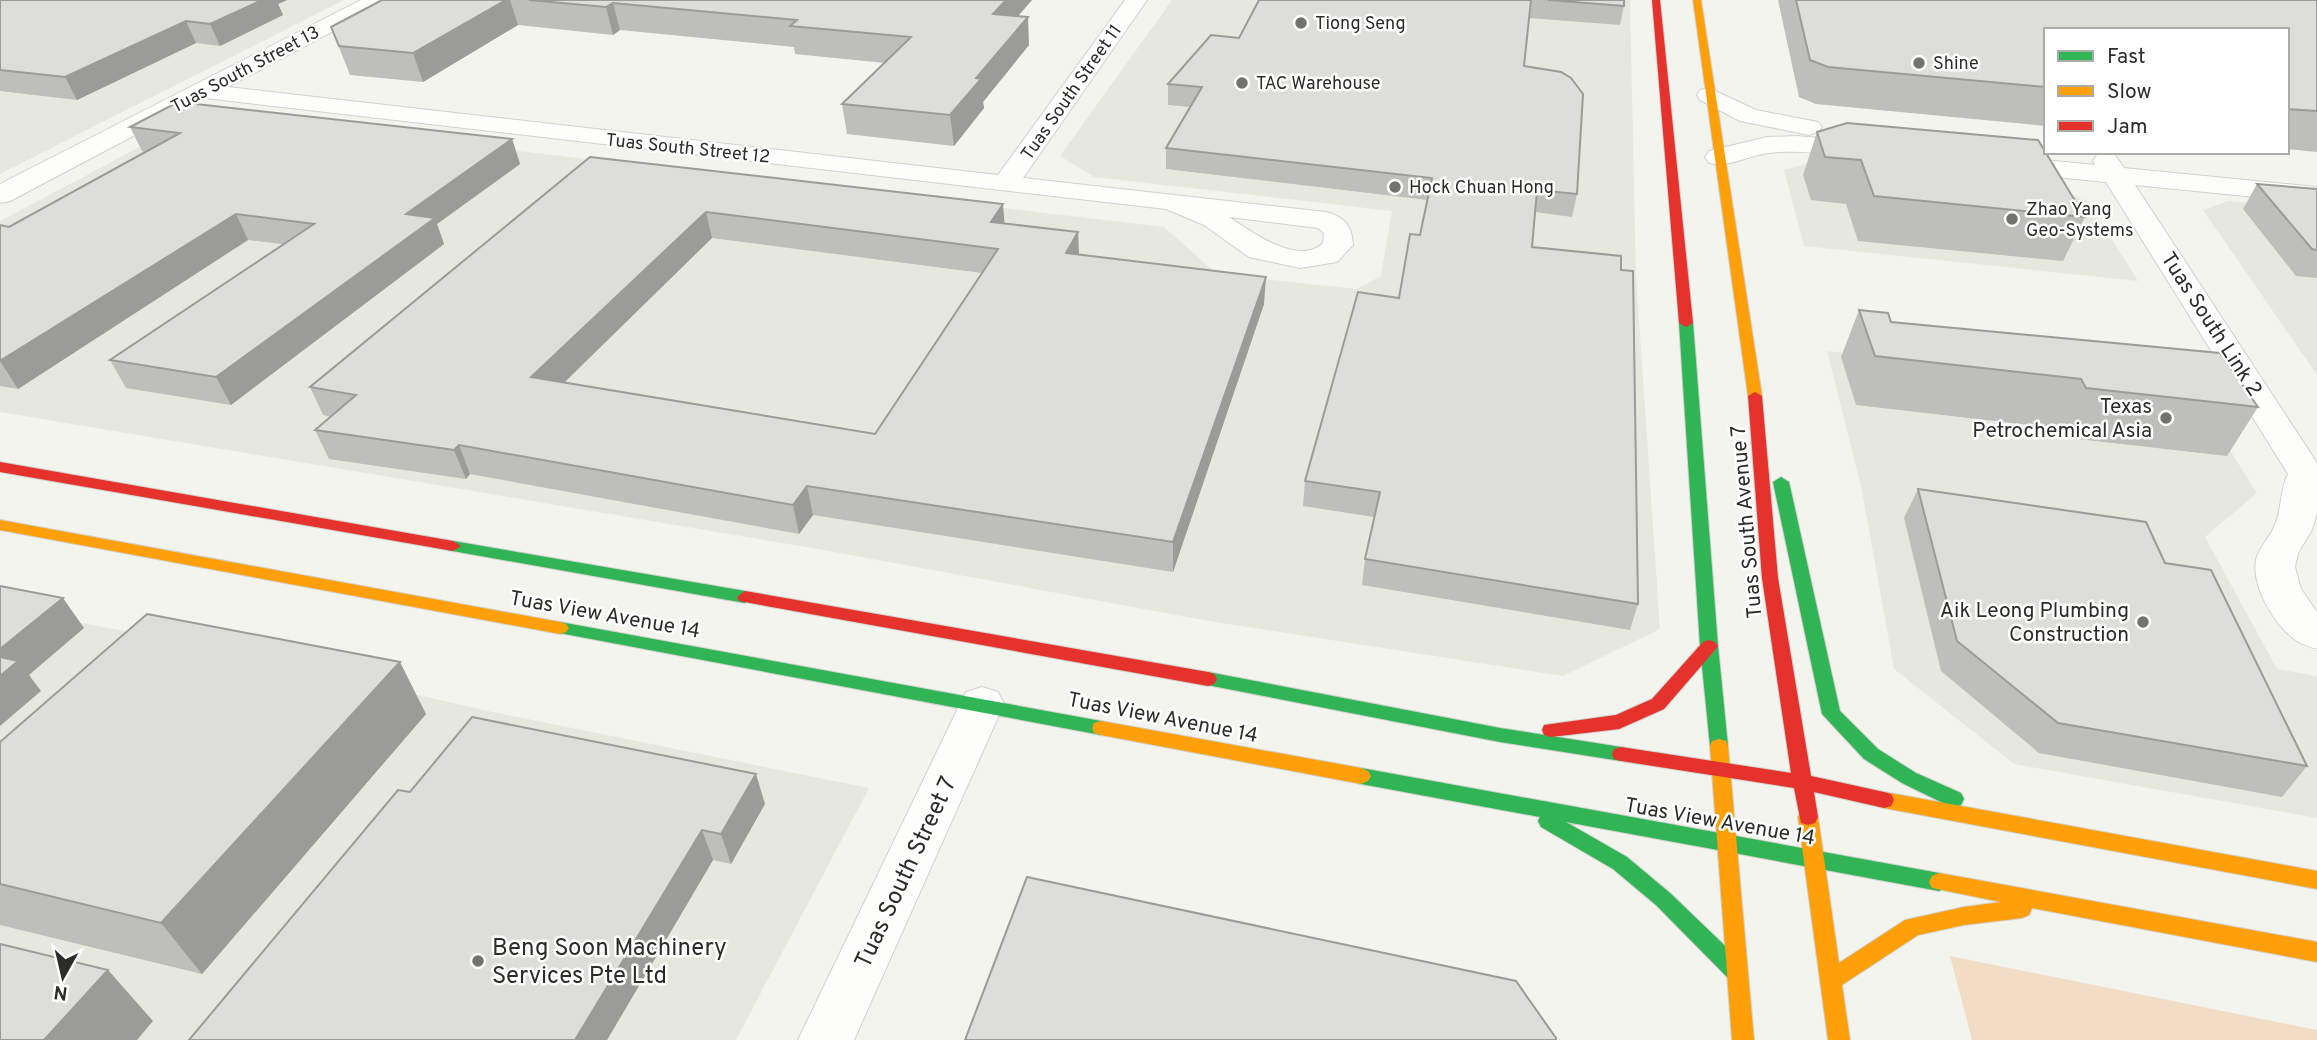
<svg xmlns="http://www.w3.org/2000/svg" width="2317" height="1040" viewBox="0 0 2317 1040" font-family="Overpass,sans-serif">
	<rect width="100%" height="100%" fill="#f3f4ee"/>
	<path fill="#e7e8dd" d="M 0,0 L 344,0 L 0,174 Z
		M 1172,0 L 1630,0 L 1636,276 L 1660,629 L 1563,676 L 1209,621 L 807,547 L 0,412 L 0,221 L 183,124 L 460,144 L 1164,227 L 1217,274 L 1356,289 L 1381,276 L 1392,211 L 1094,177 L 1060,156 Z
		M 1819,160 L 2043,183 L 2088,201 L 2138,281 L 1804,246 L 1784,170 Z
		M 2228,201 L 2317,210 L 2317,375 L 2203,210 Z
		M 1827,351 L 2195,395 L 2257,493 L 2205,537 L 2277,669 L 2317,676 L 2317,818 L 2014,764 L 1894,669 L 1862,491 Z
		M 0,608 L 196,644 L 488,711 L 869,788 L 736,1040 L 0,1040 Z"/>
	<path fill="#f3dcc6" d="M 1950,956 L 2317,1030 L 2317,1040 L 1972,1040 Z"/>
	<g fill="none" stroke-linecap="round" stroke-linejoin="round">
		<defs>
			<path id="street" d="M 361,0 L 388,0 L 384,4 L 228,87 L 998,175 L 1125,0 L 1147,0 L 1023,178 L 1326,212 C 1345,217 1352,226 1353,245 L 1337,262 L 1300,268 L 1249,257 L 1204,225 L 1166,209 L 205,98 L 10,201 L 0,203 L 0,184 ZM 1229,217 L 1318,228 L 1324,233 L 1323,243 C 1299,267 1250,231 1229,217 Z
				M 1709,88 L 1756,110 L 1818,122 L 1822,127 L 1818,132 L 1809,135 L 1740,121 L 1700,100 L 1697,95 L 1700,90 Z
				M 1797,136 L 1864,142 L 1873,144 L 1877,150 L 1873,156 L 1864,158 C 1833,155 1800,149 1769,153 C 1749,155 1729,168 1709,163 L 1705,157 L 1709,151 L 1767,137 Z
				M 2106,153 L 2115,155 L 2124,168 L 2317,187 L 2317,203 L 2135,185 L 2317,463 L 2317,513 L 2312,530 L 2298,553 L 2295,567 L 2301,589 L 2317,612 L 2317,649 C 2310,647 2303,645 2297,641 C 2276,627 2251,587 2256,560 C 2259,546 2272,536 2276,522 C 2282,506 2280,490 2288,474 L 2106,182 L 2004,172 L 1995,170 L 1991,164 L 1995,158 L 2004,156 L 2095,165 L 2093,161 L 2097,155 Z
				M 982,687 L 998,692 L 1004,704 L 854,1040 L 798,1040 L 960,704 L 966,692 Z"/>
			<path id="fast" d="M 1686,319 L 1693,323 L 1718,646 L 1728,746 L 1726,751 L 1719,753 L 1712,751 L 1710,746 L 1700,646 L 1679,323 Z
				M 1781,477 L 1789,482 L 1840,711 L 1878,749 L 1916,773 L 1961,793 L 1964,799 L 1961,805 L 1954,807 L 1947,805 L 1902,783 L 1864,759 L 1822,714 L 1773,482 Z
				M 453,541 L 745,591 L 753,597 L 745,603 L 447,550 L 445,546 Z
				M 560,622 L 1101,721 L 1108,723 L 1110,728 L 1108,733 L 1101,735 L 554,632 L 551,628 L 554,624 Z
				M 1208,672 L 1500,728 L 1621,747 L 1628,749 L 1630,754 L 1628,759 L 1621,761 L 1500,742 L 1202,684 L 1199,679 L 1202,674 Z
				M 1361,768 L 1939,873 L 1946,876 L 1949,882 L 1946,888 L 1939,891 L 1566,822 L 1627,857 L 1670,893 L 1745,965 L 1748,972 L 1745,979 L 1737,982 L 1729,979 L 1656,905 L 1613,869 L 1541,827 L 1538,821 L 1540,817 L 1361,784 L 1354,781 L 1351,776 L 1354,771 Z"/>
			<path id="slow" d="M 1693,0 L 1701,0 L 1762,396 L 1755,400 L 1748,396 Z
				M 0,520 L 560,622 L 566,624 L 569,628 L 566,632 L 560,634 L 0,530 Z
				M 1101,721 L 1361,768 L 1368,771 L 1371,776 L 1368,781 L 1361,784 L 1101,735 L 1094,733 L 1092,728 L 1094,723 Z
				M 1719,739 L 1726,741 L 1728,746 L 1754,1040 L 1732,1040 L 1710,746 L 1712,741 Z
				M 1884,792 L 2317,871 L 2317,889 L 1884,808 L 1877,806 L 1874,800 L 1877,794 Z
				M 1808,809 L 1815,811 L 1818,817 L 1839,963 L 1905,920 L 1964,907 L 2001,902 L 1932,888 L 1929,882 L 1932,876 L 1939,873 L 2317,942 L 2317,962 L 2032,908 L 2029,915 L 2022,918 L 1964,925 L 1918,935 L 1842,985 L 1850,1040 L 1828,1040 L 1798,817 L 1801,811 Z"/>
			<path id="jam" d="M 1652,0 L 1660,0 L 1693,323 L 1686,327 L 1679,323 Z
				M 1755,392 L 1762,396 L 1778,578 L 1811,776 L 1884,792 L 1891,794 L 1894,800 L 1891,806 L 1884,808 L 1814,792 L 1818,817 L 1815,823 L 1808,825 L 1801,823 L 1794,788 L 1621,761 L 1614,759 L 1612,754 L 1614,749 L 1621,747 L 1791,773 L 1762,578 L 1748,396 Z
				M 0,462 L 453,541 L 461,546 L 453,551 L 0,472 Z
				M 745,591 L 1208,672 L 1214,674 L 1217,679 L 1214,684 L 1208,686 L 739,601 L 737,597 Z
				M 1709,640 L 1715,642 L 1718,646 L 1715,650 L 1664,709 L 1619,729 L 1551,737 L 1544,735 L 1542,730 L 1544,725 L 1616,715 L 1652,699 L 1703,642 Z"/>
		</defs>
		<use href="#street" stroke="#d1d1ce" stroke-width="2"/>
		<use href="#fast" stroke="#d1d1ce" stroke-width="2"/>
		<use href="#slow" stroke="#d1d1ce" stroke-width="2"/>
		<use href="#jam" stroke="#d1d1ce" stroke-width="2"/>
		<use href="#street" fill="#fdfdfc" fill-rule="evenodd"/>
		<use href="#fast" fill="#30b455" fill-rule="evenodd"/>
		<use href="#slow" fill="#ff9f0a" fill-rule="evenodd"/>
		<use href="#jam" fill="#e5322d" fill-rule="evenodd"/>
	</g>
	<path fill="#bebebb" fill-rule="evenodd" d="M 0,0 L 287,0 L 278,4 L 283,15 L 220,46 L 196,43 L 77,100 L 0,91 Z
		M 382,0 L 1032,0 L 1018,16 L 1029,45 L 983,102 L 984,108 L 954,146 L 847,134 L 842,104 L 885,63 L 795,54 L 794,47 L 620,30 L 613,35 L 518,25 L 423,82 L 350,75 L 331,27 Z
		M 1259,0 L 1624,0 L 1624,6 L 1620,25 L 1529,18 L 1524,66 L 1577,194 L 1572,217 L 1535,212 L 1532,247 L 1638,604 L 1630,630 L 1362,585 L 1365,559 L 1374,517 L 1303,506 L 1305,481 L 1399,298 L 1420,235 L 1427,200 L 1166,169 L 1166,148 L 1190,107 L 1168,105 L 1168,84 L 1239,38 Z
		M 1778,0 L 2317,0 L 2317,152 L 2287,149 L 2287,30 L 2046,30 L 2046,126 L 1816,104 L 1799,97 Z
		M 130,127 L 512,139 L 520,164 L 437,224 L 444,244 L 231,405 L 126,388 L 110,360 L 283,244 L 248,240 L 18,389 L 0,386 L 0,225 L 9,227 L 146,152 L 142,151 Z
		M 1817,132 L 2085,217 L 2063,261 L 1858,241 L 1846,204 L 1811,200 L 1803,175 Z
		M 590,157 L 1005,223 L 1078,232 L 1079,255 L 1264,304 L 1173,572 L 813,515 L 799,534 L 470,474 L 466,479 L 329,459 L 315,430 L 331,417 L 323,415 L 310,387 ZM 712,238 L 982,273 L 875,434 L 564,383 Z
		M 2257,184 L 2317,189 L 2317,278 L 2296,276 L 2243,209 Z
		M 1859,310 L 1891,322 L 2258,407 L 2227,456 L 2060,437 L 2055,428 L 1856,405 L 1841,357 Z
		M 1918,489 L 2165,563 L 2307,766 L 2282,797 L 2039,753 L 1941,671 L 1904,518 Z
		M 426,714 L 202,974 L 0,925 L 0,742 Z
		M 410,792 L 765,804 L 731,864 L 713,860 L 607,1040 L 189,1040 Z"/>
	<path fill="#9b9b98" d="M 254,0 L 287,0 L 278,4 L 283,15 L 220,46 L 210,24 Z
		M 506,0 L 510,0 L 518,25 L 423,82 L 413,53 Z
		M 1006,0 L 1032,0 L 995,42 L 993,14 Z
		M 613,3 L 620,30 L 613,35 L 606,7 Z
		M 1028,17 L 1029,45 L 983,102 L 984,108 L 954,146 L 950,115 L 976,78 Z
		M 186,21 L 196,43 L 77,100 L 65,77 Z
		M 512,139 L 520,164 L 437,224 L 444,244 L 231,405 L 216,377 L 406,214 Z
		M 1003,204 L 1005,230 L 991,222 Z
		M 706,212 L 712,238 L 541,405 L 531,377 Z
		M 236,214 L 248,240 L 18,389 L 0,361 Z
		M 1078,232 L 1079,258 L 1066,253 Z
		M 1266,277 L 1264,304 L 1173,572 L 1173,542 Z
		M 459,445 L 470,474 L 466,479 L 454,450 Z
		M 807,486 L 813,515 L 799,534 L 793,505 Z
		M 63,598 L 84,628 L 29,675 L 41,691 L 0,726 L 0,649 Z
		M 400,662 L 426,714 L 202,974 L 161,923 Z
		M 756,774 L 765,804 L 731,864 L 721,834 Z
		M 702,830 L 713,860 L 607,1040 L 575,1040 Z
		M 108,970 L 153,1021 L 137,1040 L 44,1040 Z"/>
	<path fill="#ddddd9" stroke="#9b9b98" stroke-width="2" fill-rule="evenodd" d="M 0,0 L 262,0 L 210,24 L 186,21 L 65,77 L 0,70 Z
		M 382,0 L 506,0 L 413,53 L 339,46 L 331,27 Z
		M 529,0 L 1006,0 L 993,14 L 1028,17 L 976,78 L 981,79 L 950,115 L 842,104 L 911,37 L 790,26 L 797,20 L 613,3 L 606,7 Z
		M 1259,0 L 1531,0 L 1524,66 L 1561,72 L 1571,78 L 1583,94 L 1577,194 L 1537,190 L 1532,247 L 1621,256 L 1621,270 L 1633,271 L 1638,604 L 1365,559 L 1380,492 L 1305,481 L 1358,292 L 1399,298 L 1410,234 L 1420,235 L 1432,178 L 1166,148 L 1202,87 L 1168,84 L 1211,35 L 1239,38 Z
		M 1548,0 L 1624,0 L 1624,6 Z
		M 1796,0 L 2317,0 L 2317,111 L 2287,109 L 2287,30 L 2046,30 L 2046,87 L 1828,67 L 1810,60 Z
		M 178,102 L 512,139 L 406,214 L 435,218 L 216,377 L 110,360 L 314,224 L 236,214 L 0,361 L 0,225 L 9,227 L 180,133 L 130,127 Z
		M 1847,123 L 2038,140 L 2085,217 L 1874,196 L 1861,160 L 1825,157 L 1817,132 Z
		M 590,157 L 1003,204 L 991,222 L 1078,232 L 1066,253 L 1266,277 L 1173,542 L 807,486 L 793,505 L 459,445 L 454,450 L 315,430 L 356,395 L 310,387 ZM 706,212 L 998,249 L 875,434 L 531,377 Z
		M 2257,184 L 2317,189 L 2317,250 L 2312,249 Z
		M 1859,310 L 1888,313 L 1891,322 L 2220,353 L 2258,407 L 2086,388 L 2081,379 L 1875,356 Z
		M 1918,489 L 2146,522 L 2165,563 L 2211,570 L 2307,766 L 2058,723 L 1957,641 Z
		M 0,586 L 63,598 L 0,649 Z
		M 147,614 L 400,662 L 161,923 L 0,884 L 0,742 Z
		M 0,657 L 18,661 L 0,676 Z
		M 472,717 L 756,774 L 721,834 L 702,830 L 575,1040 L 189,1040 L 398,790 L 410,792 Z
		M 1027,877 L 1516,981 L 1556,1038 L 1556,1040 L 965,1040 Z
		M 0,944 L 108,970 L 44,1040 L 0,1040 Z"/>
	<g fill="#72726e" stroke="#fff" stroke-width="2.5">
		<circle cx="1301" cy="23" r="7"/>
		<circle cx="1919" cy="63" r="7"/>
		<circle cx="1242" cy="83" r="7"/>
		<circle cx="1395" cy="187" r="7"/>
		<circle cx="2012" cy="219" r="7"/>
		<circle cx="2166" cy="418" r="7"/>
		<circle cx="2143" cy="622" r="7"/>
		<circle cx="478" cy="961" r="7"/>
	</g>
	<g text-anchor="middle" stroke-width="5" stroke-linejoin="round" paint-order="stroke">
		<g font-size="18" fill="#2c2c29" stroke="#fff" text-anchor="start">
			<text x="1315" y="29">Tiong Seng</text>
			<text x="1933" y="69">Shine</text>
			<text x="1256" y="89">TAC Warehouse</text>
			<text x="1409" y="193">Hock Chuan Hong</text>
			<text x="2026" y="215">Zhao Yang<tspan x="2026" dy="21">Geo-Systems</tspan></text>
		</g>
		<g font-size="18" fill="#2c2c29" stroke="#fff">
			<text transform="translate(245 69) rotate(-28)" y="6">Tuas South Street 13</text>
			<text transform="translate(1071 92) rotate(-55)" y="6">Tuas South Street 11</text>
			<text transform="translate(688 148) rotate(6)" y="6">Tuas South Street 12</text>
		</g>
		<g font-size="21" fill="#2c2c29" stroke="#fff">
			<text transform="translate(2212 324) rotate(57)" y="7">Tuas South Link 2</text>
			<text transform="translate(1746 522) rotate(-95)" y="7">Tuas South Avenue 7</text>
			<text transform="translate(605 614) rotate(10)" y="7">Tuas View Avenue 14</text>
			<text transform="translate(1163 717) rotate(11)" y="7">Tuas View Avenue 14</text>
			<text transform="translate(1720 821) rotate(10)" y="7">Tuas View Avenue 14</text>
		</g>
		<g font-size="21" fill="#2c2c29" stroke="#fff" text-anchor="end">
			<text x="2152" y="413">Texas<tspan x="2152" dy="24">Petrochemical Asia</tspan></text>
			<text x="2129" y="617">Aik Leong Plumbing<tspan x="2129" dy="24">Construction</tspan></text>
		</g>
		<g font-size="24" fill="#2c2c29" stroke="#fff">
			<text transform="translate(905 872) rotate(-65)" y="8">Tuas South Street 7</text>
		</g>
		<g font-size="24" fill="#2c2c29" stroke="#fff" text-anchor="start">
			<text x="492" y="955">Beng Soon Machinery<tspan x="492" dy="28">Services Pte Ltd</tspan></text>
		</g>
	</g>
	<rect x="2044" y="28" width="245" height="126" fill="#ffffff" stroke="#ababa9" stroke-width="2"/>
	<rect x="2058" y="51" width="35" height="10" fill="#30b455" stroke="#ababa9" stroke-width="2"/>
	<text x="2107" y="63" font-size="21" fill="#2c2c29">Fast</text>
	<rect x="2058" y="86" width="35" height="10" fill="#ff9f0a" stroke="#ababa9" stroke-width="2"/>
	<text x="2107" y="98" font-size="21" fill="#2c2c29">Slow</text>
	<rect x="2058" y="121" width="35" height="10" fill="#e5322d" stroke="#ababa9" stroke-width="2"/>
	<text x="2107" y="133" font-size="21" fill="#2c2c29">Jam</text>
	<g transform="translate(63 977) rotate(188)" stroke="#ffffff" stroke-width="5" paint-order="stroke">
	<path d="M0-5L12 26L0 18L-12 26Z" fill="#2c2c29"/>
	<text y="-10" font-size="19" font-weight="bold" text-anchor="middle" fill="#2c2c29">N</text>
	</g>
</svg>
